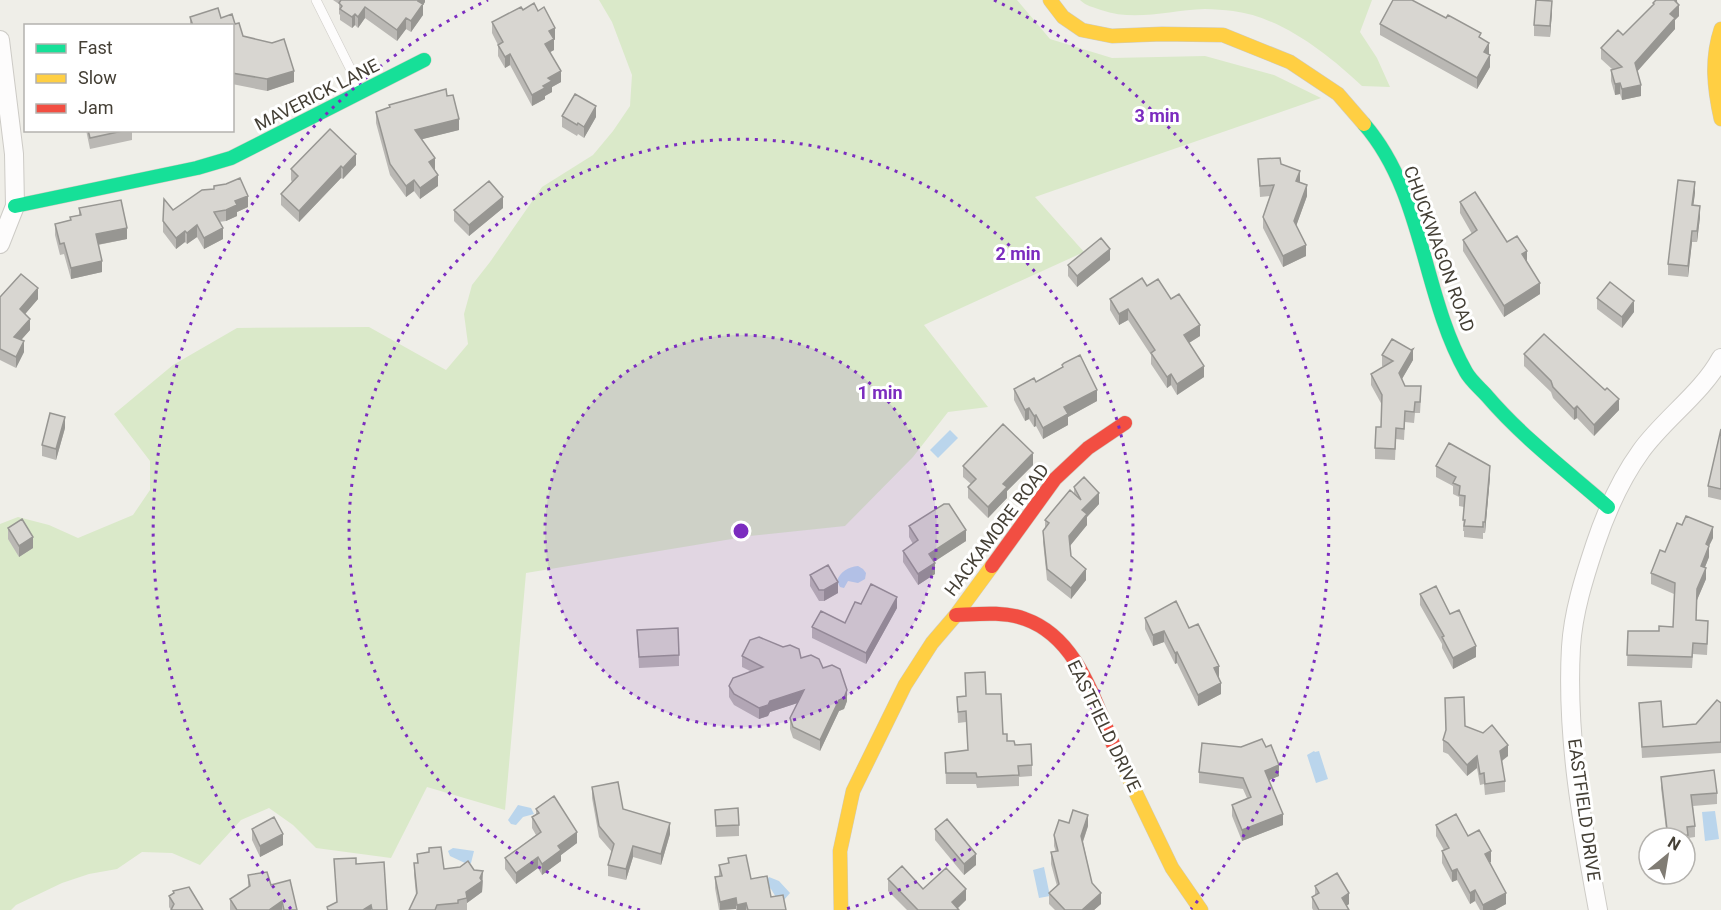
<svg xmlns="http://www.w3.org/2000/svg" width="1721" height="910" viewBox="0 0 1721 910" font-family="Roboto,sans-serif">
	<rect width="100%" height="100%" fill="#efeee8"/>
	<path fill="#dae9c9" d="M 599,0 L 1017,0 L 1050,39 L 1112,58 L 1205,56 L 1274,75 L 1321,98 L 1035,197 L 1084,252 L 924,325 L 988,407 L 948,412 L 913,457 L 845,526 L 750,536 L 526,573 L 505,810 L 427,787 L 391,858 L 316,848 L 293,825 L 269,808 L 241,820 L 200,865 L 172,853 L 142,852 L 117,869 L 89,874 L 62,883 L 16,905 L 11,910 L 0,910 L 0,524 L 18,517 L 49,525 L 78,538 L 133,515 L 150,490 L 150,461 L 114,414 L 173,365 L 237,328 L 369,327 L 446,370 L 468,344 L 464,314 L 472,285 L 490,262 L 542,187 L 593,155 L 613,131 L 630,106 L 632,75 L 612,22 Z
		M 1080,0 L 1372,0 L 1360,32 L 1377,58 L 1390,87 L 1362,86 C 1328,54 1281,17 1233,11 C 1224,10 1214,9 1205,9 C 1169,10 1136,22 1101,10 C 1093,7 1086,6 1080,0 Z"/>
	<path fill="#bad5ec" d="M 950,430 L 958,438 L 938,458 L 930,450 Z
		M 858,566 L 863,569 L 866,573 L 865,579 L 858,583 L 848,581 L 844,588 L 840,587 L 837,581 C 840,572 848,567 858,566 Z
		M 1314,751 L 1315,752 L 1319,751 L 1328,779 L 1316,783 L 1307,755 Z
		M 518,805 L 531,808 L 534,814 L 523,817 L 516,825 L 511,824 L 508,820 Z
		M 1715,811 L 1719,839 L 1705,841 L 1702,812 Z
		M 453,848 L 474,851 L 471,863 L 467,864 L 450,856 L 448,851 Z
		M 1044,867 L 1050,896 L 1039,898 L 1033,870 Z
		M 769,877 L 779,881 L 790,893 L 784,900 L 777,899 L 771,889 L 764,884 Z"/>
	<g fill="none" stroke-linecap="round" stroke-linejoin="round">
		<defs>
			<path id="lane" d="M 316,0 L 361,90"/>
			<path id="street" d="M 0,40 L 14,154 L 15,206 L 0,244
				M 1598,910 C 1582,824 1566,736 1571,647 C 1573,613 1584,578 1595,545 C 1606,512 1620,480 1641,451 C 1664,419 1702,393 1721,358"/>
			<path id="fast" d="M 1364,124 C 1424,193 1422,294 1466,372 C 1471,381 1480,388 1487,396 C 1523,438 1567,471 1608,507
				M 15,206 L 197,168 L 231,158 L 424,60"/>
			<path id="slow" d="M 1050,0 L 1063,17 L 1082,30 L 1112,36 L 1162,34 L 1223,35 L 1290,62 L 1338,94 L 1364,124
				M 1721,29 C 1711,59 1714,88 1721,119
				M 1120,760 L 1172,868 L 1201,910
				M 841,910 L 840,851 L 853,791 L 905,685 L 932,643 L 956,615 L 992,566"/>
			<path id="jam" d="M 992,566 L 1055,479 L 1088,448 L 1125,423
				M 956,615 C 978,614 1004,611 1025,619 C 1082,639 1096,710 1120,760"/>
		</defs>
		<use href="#lane" stroke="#cdcbc6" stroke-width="10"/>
		<use href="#street" stroke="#cdcbc6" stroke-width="20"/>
		<use href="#fast" stroke="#cecbc0" stroke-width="15"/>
		<use href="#slow" stroke="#cecbc0" stroke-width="15"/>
		<use href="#jam" stroke="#cecbc0" stroke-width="15"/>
		<use href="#lane" stroke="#fdfcfc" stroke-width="9"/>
		<use href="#street" stroke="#fdfcfc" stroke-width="18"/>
		<use href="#fast" stroke="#16e098" stroke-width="14"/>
		<use href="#slow" stroke="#ffcf43" stroke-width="14"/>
		<use href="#jam" stroke="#f24e42" stroke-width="14"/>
	</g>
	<path fill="#bab8b4" d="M 333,0 L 425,0 L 425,2 L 423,5 L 423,15 L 411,32 L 406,29 L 397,41 L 365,18 L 358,28 L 355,25 L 352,28 L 340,20 L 340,15 L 339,14 L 339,4 Z
		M 1677,0 L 1679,16 L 1675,20 L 1675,29 L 1637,71 L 1641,96 L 1622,100 L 1620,94 L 1615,95 L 1611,81 L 1611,70 L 1612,69 L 1601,59 L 1601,48 L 1623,35 L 1653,5 L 1653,3 Z
		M 523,10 L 555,39 L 554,40 L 554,50 L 550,52 L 561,82 L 552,87 L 552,92 L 545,96 L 545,99 L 532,106 L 510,65 L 505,68 L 498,56 L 498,45 L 492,33 L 492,22 Z
		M 1552,12 L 1550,37 L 1534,36 L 1534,25 Z
		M 190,17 L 221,18 L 235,24 L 243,36 L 294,82 L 267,91 L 232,84 L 232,26 L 190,26 Z
		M 1380,24 L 1481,38 L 1489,54 L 1490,67 L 1477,89 L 1380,35 Z
		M 447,96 L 459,130 L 422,139 L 435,169 L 434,169 L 438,186 L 420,199 L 414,191 L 406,197 L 390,175 L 376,123 L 376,112 L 389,108 L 389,105 Z
		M 562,116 L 596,117 L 584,138 L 578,134 L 577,136 L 562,127 Z
		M 86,130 L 132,130 L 132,140 L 90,149 Z
		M 1258,159 L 1281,164 L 1300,183 L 1307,196 L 1296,226 L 1306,256 L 1283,267 L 1263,228 L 1263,217 L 1270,196 L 1260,197 Z
		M 356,165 L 343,179 L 341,178 L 299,222 L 281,205 L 281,194 L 292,182 L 291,180 L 291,169 Z
		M 1695,193 L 1693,205 L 1700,217 L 1697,242 L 1692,242 L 1688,277 L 1668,275 L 1668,264 Z
		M 1460,202 L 1507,242 L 1527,262 L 1540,294 L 1504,317 L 1463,251 L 1463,240 L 1472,234 L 1460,213 Z
		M 248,207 L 237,212 L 237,216 L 226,221 L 219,222 L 223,239 L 204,249 L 197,237 L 187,244 L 185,242 L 176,249 L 163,232 L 163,221 L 173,210 Z
		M 79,208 L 127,239 L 98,245 L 102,272 L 71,279 L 64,254 L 60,255 L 55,235 L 55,224 L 70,220 L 70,217 L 79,215 Z
		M 503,208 L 469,236 L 454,221 L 454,210 Z
		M 1110,260 L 1077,287 L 1068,276 L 1068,265 Z
		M 1147,286 L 1171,299 L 1200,336 L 1189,343 L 1204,377 L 1177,395 L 1171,385 L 1167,388 L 1151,364 L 1151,355 L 1128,320 L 1119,325 L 1110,310 L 1110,299 Z
		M 0,297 L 38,299 L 25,314 L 30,330 L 21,340 L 24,352 L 16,368 L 0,360 Z
		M 1597,298 L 1634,312 L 1622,328 L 1597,309 Z
		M 1524,354 L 1619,410 L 1594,436 L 1577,418 L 1574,420 L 1553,398 L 1551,392 L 1524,366 Z
		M 1382,355 L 1413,360 L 1402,379 L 1405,386 L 1421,397 L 1420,413 L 1415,413 L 1414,423 L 1405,422 L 1404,440 L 1396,439 L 1395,460 L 1375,459 L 1375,448 L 1381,427 L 1382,405 L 1371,385 L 1371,374 L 1384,367 L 1382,366 Z
		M 1062,365 L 1097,401 L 1068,417 L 1068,425 L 1043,439 L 1036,426 L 1034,427 L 1029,419 L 1025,421 L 1014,400 L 1014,389 L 1036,382 L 1062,368 Z
		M 65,428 L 56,460 L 42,456 L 42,445 Z
		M 1721,429 L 1721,500 L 1708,497 L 1708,486 Z
		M 1033,465 L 1007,491 L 1007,498 L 988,518 L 968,498 L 968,487 L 971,484 L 963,477 L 963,466 Z
		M 1436,466 L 1490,477 L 1485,533 L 1483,533 L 1483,539 L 1464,537 L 1464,531 L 1463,531 L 1464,507 L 1459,506 L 1459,497 L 1453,494 L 1453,486 L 1436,477 Z
		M 1074,487 L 1099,504 L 1087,517 L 1087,525 L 1070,546 L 1071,556 L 1086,580 L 1071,599 L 1047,580 L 1043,542 L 1043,531 L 1045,528 L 1045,520 L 1074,493 Z
		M 909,526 L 966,541 L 934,562 L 935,574 L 918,585 L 903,562 L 903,551 L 913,544 L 909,537 Z
		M 8,528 L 33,548 L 19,557 L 8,539 Z
		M 1713,538 L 1709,546 L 1709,557 L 1705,567 L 1706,579 L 1697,600 L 1696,620 L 1708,632 L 1707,655 L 1693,654 L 1692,668 L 1627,666 L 1628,631 L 1659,631 L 1673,627 L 1674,594 L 1651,584 L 1651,573 L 1665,552 Z
		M 810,575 L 838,593 L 824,601 L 819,601 L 810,586 Z
		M 1420,594 L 1450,614 L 1476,657 L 1453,669 L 1442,648 L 1442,644 L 1420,605 Z
		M 861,604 L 897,608 L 866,664 L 812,638 L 812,627 L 845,623 Z
		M 1145,618 L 1189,628 L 1219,677 L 1221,694 L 1198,706 L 1177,663 L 1175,664 L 1164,642 L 1153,646 L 1145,629 Z
		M 637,630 L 679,655 L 679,666 L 639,668 Z
		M 742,656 L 801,658 L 823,668 L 847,701 L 844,709 L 839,711 L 820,751 L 793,738 L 790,729 L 790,718 L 797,703 L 770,712 L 768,716 L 759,719 L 734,705 L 729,697 L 729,686 L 750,671 L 742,667 Z
		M 986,694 L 1007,741 L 1015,745 L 1032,765 L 1032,776 L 1019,777 L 1019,786 L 977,788 L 976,784 L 946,784 L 945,753 L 968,750 L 966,722 L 958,723 L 957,697 Z
		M 1445,698 L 1465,726 L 1508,756 L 1502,761 L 1505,781 L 1505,792 L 1485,795 L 1484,784 L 1480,785 L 1477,768 L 1467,776 L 1448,754 L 1443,752 L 1443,740 L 1446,732 Z
		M 1639,703 L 1663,727 L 1696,724 L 1721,703 L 1721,753 L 1642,758 Z
		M 1199,772 L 1279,776 L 1269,780 L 1283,825 L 1242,841 L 1232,816 L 1232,805 L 1247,798 L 1243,789 L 1199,783 Z
		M 1661,777 L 1717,793 L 1717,804 L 1693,806 L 1695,826 L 1695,837 L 1688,838 L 1688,846 L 1685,847 L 1685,838 L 1667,838 L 1661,788 Z
		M 592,787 L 623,809 L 670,834 L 661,865 L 633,857 L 626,880 L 608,876 L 608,865 L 612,852 L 599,837 L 592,798 Z
		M 536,809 L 577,843 L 561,855 L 561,861 L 542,875 L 538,868 L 516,884 L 505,869 L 505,858 L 536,835 L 532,828 L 532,817 L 536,814 Z
		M 715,810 L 739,825 L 739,836 L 716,837 Z
		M 1069,823 L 1088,826 L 1083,842 L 1092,883 L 1101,904 L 1094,910 L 1055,910 L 1049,904 L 1049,893 L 1057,886 L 1051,864 L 1051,852 L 1056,852 L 1054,846 L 1054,835 Z
		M 1436,825 L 1468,836 L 1491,862 L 1490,862 L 1506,904 L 1495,910 L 1480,910 L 1475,901 L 1470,904 L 1457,880 L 1452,882 L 1442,863 L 1442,851 L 1444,850 L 1436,836 Z
		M 252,829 L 283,845 L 260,857 L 252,840 Z
		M 935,829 L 976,865 L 964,875 L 935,840 Z
		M 417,854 L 444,869 L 483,882 L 482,892 L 467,903 L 467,910 L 409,910 L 416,895 L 414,874 L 414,863 L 417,863 Z
		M 728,858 L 751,879 L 786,910 L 736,910 L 736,909 L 719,910 L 715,888 L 715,877 L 719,876 L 719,865 L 728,863 Z
		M 248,875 L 271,885 L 297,910 L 230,910 L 230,899 L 248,887 Z
		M 888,879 L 923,889 L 966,900 L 957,908 L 959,910 L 907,910 L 888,891 Z
		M 1315,886 L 1349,904 L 1346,906 L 1349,910 L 1313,910 L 1312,908 L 1312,897 L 1315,896 Z
		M 173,891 L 203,910 L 171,910 L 169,907 L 169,896 L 173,894 Z"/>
	<path fill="#979692" d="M 419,0 L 425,0 L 425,2 L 423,5 L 423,15 L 411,32 L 411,21 Z
		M 1674,0 L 1677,0 L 1677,7 L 1679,5 L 1679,16 L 1675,20 L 1675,29 L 1635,74 L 1635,63 L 1670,14 Z
		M 1552,1 L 1552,12 L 1550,37 L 1550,26 Z
		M 365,7 L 365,18 L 358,28 L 358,17 Z
		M 355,14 L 355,25 L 352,28 L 352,17 Z
		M 406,18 L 406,29 L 397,41 L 397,30 Z
		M 555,28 L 555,39 L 554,40 L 554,50 L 545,55 L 545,44 L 549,31 Z
		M 1489,43 L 1489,54 L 1484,63 L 1484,52 Z
		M 510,54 L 510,65 L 505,68 L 505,57 Z
		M 1490,55 L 1490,67 L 1477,89 L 1477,78 Z
		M 294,71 L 294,82 L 267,91 L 267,79 Z
		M 561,71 L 561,82 L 552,87 L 552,92 L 545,96 L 545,99 L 532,106 L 532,95 L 543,86 L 548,78 Z
		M 1620,83 L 1620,94 L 1615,95 L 1615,84 Z
		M 1641,85 L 1641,96 L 1622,100 L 1622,89 Z
		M 234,93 L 234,104 L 232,105 L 232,94 Z
		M 596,106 L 596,117 L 584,138 L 584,127 Z
		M 459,119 L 459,130 L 415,141 L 415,130 Z
		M 356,154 L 356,165 L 343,179 L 343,168 Z
		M 435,158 L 435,169 L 429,173 L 429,162 Z
		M 341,166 L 341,178 L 299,222 L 299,211 Z
		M 1300,171 L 1300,182 L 1296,181 Z
		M 438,175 L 438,186 L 420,199 L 420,188 Z
		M 414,180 L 414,191 L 406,197 L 406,186 Z
		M 1695,182 L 1695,193 L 1692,216 L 1692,205 Z
		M 1307,185 L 1307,196 L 1294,232 L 1294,221 Z
		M 248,196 L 248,207 L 237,212 L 237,216 L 226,221 L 226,210 L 235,201 Z
		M 503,197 L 503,208 L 469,236 L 469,225 Z
		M 1700,206 L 1700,217 L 1697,242 L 1697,231 Z
		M 197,225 L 197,237 L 187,244 L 187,233 Z
		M 127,228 L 127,239 L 96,245 L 96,234 Z
		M 223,228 L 223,239 L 204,249 L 204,238 Z
		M 185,231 L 185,242 L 176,249 L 176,238 Z
		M 1692,231 L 1692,242 L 1688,277 L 1688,266 Z
		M 1306,245 L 1306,256 L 1283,267 L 1283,256 Z
		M 1110,249 L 1110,260 L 1077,287 L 1077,276 Z
		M 1527,251 L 1527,262 L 1522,254 Z
		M 102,261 L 102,272 L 71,279 L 71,268 Z
		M 1540,283 L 1540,294 L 1504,317 L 1504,306 Z
		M 38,288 L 38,299 L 20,320 L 20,309 Z
		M 1634,301 L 1634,312 L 1622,328 L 1622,317 Z
		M 1128,309 L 1128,320 L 1119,325 L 1119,314 Z
		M 30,319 L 30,330 L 14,348 L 14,337 Z
		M 1200,325 L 1200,336 L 1184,346 L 1184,335 Z
		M 24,341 L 24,352 L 16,368 L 16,357 Z
		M 1413,349 L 1413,360 L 1399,384 L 1399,373 Z
		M 1204,366 L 1204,377 L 1177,395 L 1177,384 Z
		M 1171,374 L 1171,385 L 1167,388 L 1167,377 Z
		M 1097,390 L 1097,401 L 1068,417 L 1068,425 L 1043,439 L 1043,428 L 1064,407 Z
		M 1619,399 L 1619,410 L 1594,436 L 1594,425 Z
		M 1577,406 L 1577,418 L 1574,420 L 1574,409 Z
		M 1029,408 L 1029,419 L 1025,421 L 1025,410 Z
		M 1036,415 L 1036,426 L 1034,427 L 1034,416 Z
		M 65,417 L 65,428 L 56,460 L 56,449 Z
		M 1033,453 L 1033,465 L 1007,491 L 1007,498 L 988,518 L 988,507 L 1003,484 Z
		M 1490,466 L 1490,477 L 1485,533 L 1485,522 Z
		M 1099,493 L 1099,504 L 1087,517 L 1087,525 L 1069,547 L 1069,536 L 1082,510 Z
		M 1713,527 L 1713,538 L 1709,546 L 1709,557 L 1701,577 L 1701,566 L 1706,544 Z
		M 966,530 L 966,541 L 929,565 L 929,554 Z
		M 33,537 L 33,548 L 19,557 L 19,546 Z
		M 935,563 L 935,574 L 918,585 L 918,574 Z
		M 1706,568 L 1706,579 L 1697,600 L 1696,631 L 1697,589 Z
		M 1086,569 L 1086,580 L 1071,599 L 1071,588 Z
		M 838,582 L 838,593 L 824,601 L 824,590 Z
		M 897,597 L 897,608 L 866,664 L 866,653 Z
		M 1164,631 L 1164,642 L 1153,646 L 1153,635 Z
		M 1476,646 L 1476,657 L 1453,669 L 1453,658 Z
		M 1177,652 L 1177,663 L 1175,664 L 1175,653 Z
		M 1219,666 L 1219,677 L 1214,679 L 1214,668 Z
		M 1221,683 L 1221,694 L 1198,706 L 1198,695 Z
		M 804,690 L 804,701 L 770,712 L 768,716 L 759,719 L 759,708 L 770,701 Z
		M 847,690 L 847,701 L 844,709 L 839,711 L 820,751 L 820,740 L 839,700 Z
		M 1508,745 L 1508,756 L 1500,762 L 1500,751 Z
		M 1477,756 L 1477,768 L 1467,776 L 1467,765 Z
		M 1279,765 L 1279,776 L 1265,782 L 1265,771 Z
		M 1283,814 L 1283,825 L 1242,841 L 1242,830 Z
		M 1088,815 L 1088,826 L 1081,847 L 1081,836 Z
		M 670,823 L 670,834 L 661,865 L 661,854 Z
		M 577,832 L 577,843 L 561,855 L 561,861 L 542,875 L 542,864 L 558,846 Z
		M 283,834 L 283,845 L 260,857 L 260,846 Z
		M 633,846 L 633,857 L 626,880 L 626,869 Z
		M 1491,851 L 1491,862 L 1485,865 L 1485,854 Z
		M 976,854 L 976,865 L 964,875 L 964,864 Z
		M 538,857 L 538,868 L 516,884 L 516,873 Z
		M 1457,869 L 1457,880 L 1452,882 L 1452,871 Z
		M 483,871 L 482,892 L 467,903 L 466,892 L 480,878 Z
		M 966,889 L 966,900 L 956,910 L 952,902 Z
		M 1475,890 L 1475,901 L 1470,904 L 1470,893 Z
		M 1101,893 L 1101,904 L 1094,910 L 1082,910 Z
		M 1349,893 L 1349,904 L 1342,909 L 1342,898 Z
		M 1506,893 L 1506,904 L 1495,910 L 1483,910 L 1483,905 Z
		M 736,898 L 736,909 L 720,910 L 720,902 Z
		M 282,901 L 282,910 L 269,910 Z
		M 746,903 L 746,910 L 737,910 L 737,905 Z
		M 371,905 L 371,910 L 363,910 Z"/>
	<path fill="#d8d6d1" stroke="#979692" stroke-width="1.5" d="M 341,0 L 419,0 L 418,1 L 423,4 L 411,21 L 406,18 L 397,30 L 365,7 L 358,17 L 355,14 L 352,17 L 340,9 L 342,6 L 339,3 Z
		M 1393,0 L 1412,0 L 1446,18 L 1448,15 L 1481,33 L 1479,37 L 1489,43 L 1484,52 L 1490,55 L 1477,78 L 1380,24 Z
		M 1536,0 L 1552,1 L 1550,26 L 1534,25 Z
		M 1656,0 L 1674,0 L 1679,5 L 1670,14 L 1675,18 L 1635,63 L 1641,85 L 1622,89 L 1620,83 L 1615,84 L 1611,70 L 1622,67 L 1601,48 L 1618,30 L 1623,35 L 1654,4 L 1653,3 Z
		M 534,3 L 538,11 L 544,7 L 555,28 L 549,31 L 554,39 L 545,44 L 561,71 L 548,78 L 552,81 L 543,86 L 545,88 L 532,95 L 510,54 L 505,57 L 498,45 L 503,42 L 492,22 L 521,7 L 523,10 Z
		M 218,8 L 221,18 L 232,14 L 235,24 L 239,23 L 243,36 L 272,43 L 284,39 L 294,71 L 267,79 L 232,73 L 232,26 L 193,26 L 190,17 Z
		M 446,89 L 447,96 L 453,95 L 459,119 L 415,130 L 435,158 L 429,162 L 438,175 L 420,188 L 414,180 L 406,186 L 390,164 L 376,112 L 390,107 L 389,105 Z
		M 575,94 L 596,106 L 584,127 L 578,123 L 577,125 L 562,116 Z
		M 330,129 L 356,154 L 343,168 L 341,166 L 299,211 L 281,194 L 298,176 L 291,169 Z
		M 88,130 L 127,130 L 90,138 Z
		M 1280,158 L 1281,164 L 1300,171 L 1296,181 L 1307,185 L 1294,221 L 1306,245 L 1283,256 L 1263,217 L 1274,185 L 1260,186 L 1258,159 Z
		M 240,178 L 248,196 L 235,201 L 237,205 L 226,210 L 214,212 L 223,228 L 204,238 L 197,225 L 187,233 L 185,231 L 176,238 L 163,221 L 164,199 L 173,210 L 202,190 L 214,189 L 214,186 L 226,184 Z
		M 1678,180 L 1695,182 L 1692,205 L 1700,206 L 1697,231 L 1692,231 L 1688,266 L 1668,264 Z
		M 489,181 L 503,197 L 469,225 L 454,210 Z
		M 1475,192 L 1507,242 L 1517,236 L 1527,251 L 1522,254 L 1540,283 L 1504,306 L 1463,240 L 1477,230 L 1460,202 Z
		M 121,200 L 127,228 L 96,234 L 102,261 L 71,268 L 64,243 L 60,244 L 55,224 L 71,220 L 70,217 L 81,215 L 79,208 Z
		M 1101,238 L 1110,249 L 1077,276 L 1068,265 Z
		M 21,274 L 38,288 L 20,309 L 30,319 L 14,337 L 24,341 L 16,357 L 0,349 L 0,297 Z
		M 1142,278 L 1147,286 L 1158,279 L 1171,299 L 1179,294 L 1200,325 L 1184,335 L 1204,366 L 1177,384 L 1171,374 L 1167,377 L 1151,353 L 1155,350 L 1128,309 L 1119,314 L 1110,299 Z
		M 1610,282 L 1634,301 L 1622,317 L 1597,298 Z
		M 1544,334 L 1605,390 L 1607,388 L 1619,399 L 1594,425 L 1577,406 L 1574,409 L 1553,387 L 1551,381 L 1524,354 Z
		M 1392,339 L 1411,350 L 1413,349 L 1399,373 L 1405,386 L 1421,386 L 1420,402 L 1415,402 L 1414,412 L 1405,411 L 1404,429 L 1396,428 L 1395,449 L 1375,448 L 1376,427 L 1381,427 L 1382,395 L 1371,374 L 1393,361 L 1382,355 Z
		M 1080,355 L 1097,390 L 1064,407 L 1068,414 L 1043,428 L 1036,415 L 1034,416 L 1029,408 L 1025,410 L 1014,389 L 1034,378 L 1036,382 L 1063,367 L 1062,365 L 1064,363 Z
		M 50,413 L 65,417 L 56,449 L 42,445 Z
		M 1003,424 L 1033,453 L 1003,484 L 1007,487 L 988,507 L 968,487 L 976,479 L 963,466 Z
		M 1721,429 L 1721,489 L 1708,486 Z
		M 1449,443 L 1490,466 L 1485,522 L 1483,522 L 1483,527 L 1464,526 L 1465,520 L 1463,520 L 1465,496 L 1459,495 L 1460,486 L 1453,483 L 1456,477 L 1436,466 Z
		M 1084,477 L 1099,493 L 1082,510 L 1087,514 L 1069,536 L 1071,556 L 1086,569 L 1071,588 L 1047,569 L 1043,531 L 1049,523 L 1045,520 L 1070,490 L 1081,500 L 1074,487 Z
		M 944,504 L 949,504 L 966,530 L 929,554 L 935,563 L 918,574 L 903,551 L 918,540 L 909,526 Z
		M 1686,516 L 1713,527 L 1706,544 L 1709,546 L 1701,566 L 1706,568 L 1697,589 L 1696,620 L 1708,621 L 1707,644 L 1693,643 L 1692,657 L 1627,655 L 1628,631 L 1659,631 L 1659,626 L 1673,627 L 1675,583 L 1651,573 L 1660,550 L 1665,552 L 1677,523 L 1682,525 Z
		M 22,519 L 33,537 L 19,546 L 8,528 Z
		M 828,565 L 838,582 L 824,590 L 819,590 L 810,575 Z
		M 871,584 L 897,597 L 866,653 L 812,627 L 821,611 L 845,623 L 855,602 L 861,604 Z
		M 1436,586 L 1450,614 L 1459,610 L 1476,646 L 1453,658 L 1442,637 L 1444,636 L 1420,594 Z
		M 1176,601 L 1189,628 L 1198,624 L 1219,666 L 1214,668 L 1221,683 L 1198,695 L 1177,652 L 1175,653 L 1164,631 L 1153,635 L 1145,618 Z
		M 678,628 L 679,655 L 639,657 L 637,630 Z
		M 759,637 L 783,647 L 790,645 L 799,649 L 801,658 L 811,655 L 819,659 L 823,668 L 832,665 L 840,669 L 847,690 L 844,698 L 839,700 L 820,740 L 793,727 L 790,718 L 804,690 L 770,701 L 768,705 L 759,708 L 734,694 L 729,686 L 733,678 L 763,667 L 742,656 L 750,640 Z
		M 985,672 L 986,694 L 1001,694 L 1003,734 L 1007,734 L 1007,741 L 1014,741 L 1015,745 L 1031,744 L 1032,765 L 1018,766 L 1019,775 L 977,777 L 976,773 L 946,773 L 945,753 L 968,750 L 966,711 L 958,712 L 957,697 L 966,696 L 965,673 Z
		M 1464,697 L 1465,726 L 1483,733 L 1492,725 L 1508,745 L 1500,751 L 1505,781 L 1485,784 L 1484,773 L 1480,774 L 1477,756 L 1467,765 L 1448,743 L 1443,740 L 1446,730 L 1445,698 Z
		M 1717,700 L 1721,703 L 1721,742 L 1642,747 L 1639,703 L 1661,701 L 1663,727 L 1696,724 Z
		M 1262,739 L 1266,747 L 1271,745 L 1279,765 L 1265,771 L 1283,814 L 1242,830 L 1232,805 L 1251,797 L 1243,778 L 1199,772 L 1202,743 L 1241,747 Z
		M 1714,770 L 1717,793 L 1691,795 L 1695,826 L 1687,827 L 1688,835 L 1668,838 L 1661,777 Z
		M 618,782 L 623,809 L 670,823 L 661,854 L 633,846 L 626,869 L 608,865 L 614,844 L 599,826 L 592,787 Z
		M 554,796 L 577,832 L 558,846 L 561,850 L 542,864 L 538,857 L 516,873 L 505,858 L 541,832 L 532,817 L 539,813 L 536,809 Z
		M 738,808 L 739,825 L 716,826 L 715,810 Z
		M 1073,810 L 1088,815 L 1081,836 L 1092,883 L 1101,893 L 1082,910 L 1065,910 L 1049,893 L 1059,884 L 1051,852 L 1058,851 L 1054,835 L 1059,820 L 1069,823 Z
		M 1456,814 L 1468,836 L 1479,830 L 1491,851 L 1485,854 L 1506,893 L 1483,905 L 1475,890 L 1470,893 L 1457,869 L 1452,871 L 1442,851 L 1449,848 L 1436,825 Z
		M 274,817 L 283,834 L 260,846 L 252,829 Z
		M 947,819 L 976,854 L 964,864 L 935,829 Z
		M 441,847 L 444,869 L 460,867 L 468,861 L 474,870 L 483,871 L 480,878 L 482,881 L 466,892 L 467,898 L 458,900 L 458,903 L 437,905 L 435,910 L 409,910 L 417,893 L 414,863 L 418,863 L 417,854 L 429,852 L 429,848 Z
		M 746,855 L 751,879 L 767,876 L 771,897 L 783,895 L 786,910 L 748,910 L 746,903 L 737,905 L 736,898 L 720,902 L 715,877 L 722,876 L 719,865 L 729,863 L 728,858 Z
		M 356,858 L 356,864 L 384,862 L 387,910 L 372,910 L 371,905 L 363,910 L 328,910 L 327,907 L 337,902 L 334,859 Z
		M 902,866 L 923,889 L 946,868 L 966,889 L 952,902 L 959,910 L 918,910 L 888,879 Z
		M 267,872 L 271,885 L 290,880 L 297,910 L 284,910 L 282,901 L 269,910 L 237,910 L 230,899 L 250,886 L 248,875 Z
		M 1337,873 L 1349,893 L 1342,898 L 1349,910 L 1319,910 L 1312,897 L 1319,893 L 1315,886 Z
		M 189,887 L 203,910 L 171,910 L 174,904 L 169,896 L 174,893 L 173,891 Z"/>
	<circle cx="741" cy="531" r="196" fill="#7b2cbf" fill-opacity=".12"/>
	<g fill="none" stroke="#7b2cbf" stroke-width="3" stroke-dasharray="3 6">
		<circle cx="741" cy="531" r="196"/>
		<path d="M640 910A392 392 0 1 1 842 910"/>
		<path d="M291 909A588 588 0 0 1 488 0M994 0A588 588 0 0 1 1191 909"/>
	</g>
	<g text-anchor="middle" stroke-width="6" stroke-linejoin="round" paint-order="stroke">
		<g font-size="18" fill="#443f35" stroke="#fff">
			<text transform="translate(317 95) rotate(-27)" y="6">MAVERICK LANE</text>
			<text transform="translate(1439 249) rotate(70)" y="6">CHUCKWAGON ROAD</text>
			<text transform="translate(997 530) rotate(-53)" y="6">HACKAMORE ROAD</text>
			<text transform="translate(1104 726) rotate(64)" y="6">EASTFIELD DRIVE</text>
			<text transform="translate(1584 810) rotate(82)" y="6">EASTFIELD DRIVE</text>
		</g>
	</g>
	<circle cx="741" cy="531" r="9" fill="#7b2cbf" stroke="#fff" stroke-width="3"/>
	<g font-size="18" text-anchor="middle" font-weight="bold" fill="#7b2cbf" stroke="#fff" stroke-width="6" stroke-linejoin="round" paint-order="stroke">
		<text x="1157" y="122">3 min</text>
		<text x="1018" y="260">2 min</text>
		<text x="880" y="399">1 min</text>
	</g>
	<rect x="24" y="24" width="210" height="108" fill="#ffffff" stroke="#b4b2ae" stroke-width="1.5"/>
	<rect x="36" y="44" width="30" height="9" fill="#16e098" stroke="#b4b2ae" stroke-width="1.5"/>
	<text x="78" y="54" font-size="18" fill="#443f35">Fast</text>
	<rect x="36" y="74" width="30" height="9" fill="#ffcf43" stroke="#b4b2ae" stroke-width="1.5"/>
	<text x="78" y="84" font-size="18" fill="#443f35">Slow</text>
	<rect x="36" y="104" width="30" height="9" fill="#f24e42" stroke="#b4b2ae" stroke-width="1.5"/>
	<text x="78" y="114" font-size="18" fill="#443f35">Jam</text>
	<g transform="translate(1667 856) rotate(30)"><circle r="28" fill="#ffffff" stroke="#b4b2ae" stroke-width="1.5"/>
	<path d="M0-4.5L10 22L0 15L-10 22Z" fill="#807c74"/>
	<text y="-9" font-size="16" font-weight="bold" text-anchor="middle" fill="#443f35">N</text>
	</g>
</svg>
